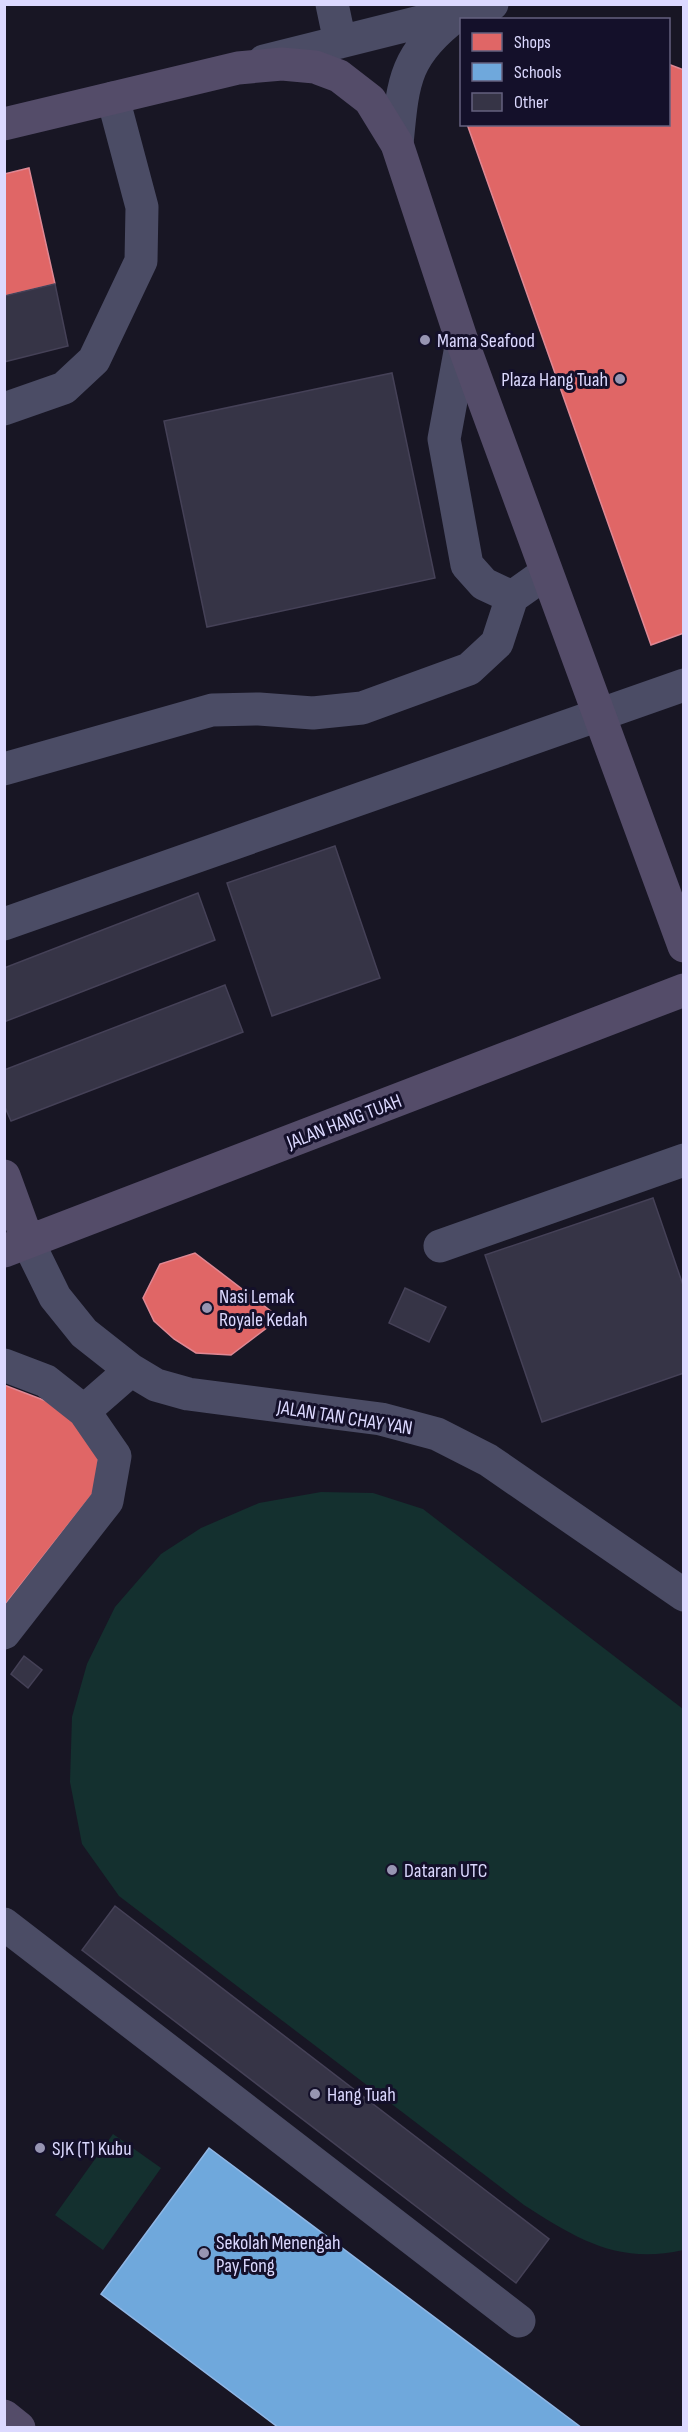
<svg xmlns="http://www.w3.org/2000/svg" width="688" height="2432" viewBox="0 0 688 2432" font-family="'Sofia Sans Condensed',sans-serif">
	<rect width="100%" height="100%" fill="#181624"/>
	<path fill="#14302f" d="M 321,1492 L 373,1493 L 423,1509 L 683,1709 L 683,2250 C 619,2265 577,2239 524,2205 L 119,1896 L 82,1844 L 70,1782 L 72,1717 L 87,1664 L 115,1607 L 161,1554 L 201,1528 L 259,1503 Z
		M 113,2134 L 161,2168 L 103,2250 L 55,2215 Z"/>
	<path fill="#e06666" stroke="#df8894" stroke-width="1.5" d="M 668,64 L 684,70 L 684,633 L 651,645 L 467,124 L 668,124 Z
		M 29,168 L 55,284 L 4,296 L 4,174 Z
		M 195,1253 L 280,1318 L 231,1355 L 196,1353 L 174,1339 L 154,1321 L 143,1298 L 160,1264 Z
		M 4,1385 L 46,1401 L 76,1423 L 100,1447 L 94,1492 L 4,1606 Z"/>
	<path fill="#6fa8dc" stroke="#90b7e6" stroke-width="1.5" d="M 209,2148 L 582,2428 L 279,2428 L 101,2294 Z"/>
	<path fill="#363446" stroke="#454157" stroke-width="1.5" d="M 55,284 L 68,346 L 4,362 L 4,296 Z
		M 392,373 L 435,578 L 207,627 L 164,421 Z
		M 335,846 L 380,978 L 272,1016 L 227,883 Z
		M 198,893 L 215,940 L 4,1022 L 4,968 Z
		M 225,985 L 243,1032 L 11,1121 L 4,1105 L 4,1070 Z
		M 653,1198 L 684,1288 L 684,1373 L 542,1422 L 485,1255 Z
		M 405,1288 L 446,1307 L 429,1342 L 389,1323 Z
		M 24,1656 L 42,1670 L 28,1688 L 11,1674 Z
		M 115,1906 L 549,2239 L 516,2283 L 82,1950 Z"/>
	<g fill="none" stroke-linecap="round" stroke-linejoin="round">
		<path stroke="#4b4c65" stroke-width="33" d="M 332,4 L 340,42
			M 264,61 L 492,4
			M 397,144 C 403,81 404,55 457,15
			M 462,341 L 444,439 L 467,565 L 484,584 L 512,597
			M 4,409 L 64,388 L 94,360 L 141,261 L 142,207 L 113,98
			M 4,769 L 212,710 L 259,709 L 313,713 L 362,708 L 469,669 L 497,643 L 512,597 L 546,573
			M 4,924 L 684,685
			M 28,1242 L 55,1297 L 84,1333 L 131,1370 L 156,1385 L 188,1394 L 381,1419 L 437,1434 L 488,1460 L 684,1595
			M 440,1246 L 684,1160
			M 4,1365 L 46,1381 L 84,1411 L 131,1370
			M 4,1633 L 107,1501 L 115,1456 L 84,1411
			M 4,1924 L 519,2321"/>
		<path stroke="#544c69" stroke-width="33" d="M 4,124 L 238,68 L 282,64 L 315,67 L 339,76 L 370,100 L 397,144 L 462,341 L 684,946
			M 4,1176 L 28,1242
			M 4,1251 L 684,990
			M 4,2416 L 19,2428"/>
	</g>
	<g fill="#9795b2" stroke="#14102a" stroke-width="2">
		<circle cx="425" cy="340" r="6"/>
		<circle cx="620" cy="379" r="6"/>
		<circle cx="207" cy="1308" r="6"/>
		<circle cx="392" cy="1870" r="6"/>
		<circle cx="315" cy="2094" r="6"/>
		<circle cx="40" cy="2148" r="6"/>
		<circle cx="204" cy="2253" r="6"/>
	</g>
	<g text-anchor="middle" stroke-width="6" stroke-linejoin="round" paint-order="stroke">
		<g font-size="20" fill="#dcd9ff" stroke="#14102a" text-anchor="start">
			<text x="437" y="347">Mama Seafood</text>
			<text x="608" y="386" text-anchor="end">Plaza Hang Tuah</text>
			<text x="219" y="1303">Nasi Lemak<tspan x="219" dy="23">Royale Kedah</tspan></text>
			<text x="404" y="1877">Dataran UTC</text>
			<text x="327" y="2101">Hang Tuah</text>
			<text x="52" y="2155">SJK (T) Kubu</text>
			<text x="216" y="2249">Sekolah Menengah<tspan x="216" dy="23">Pay Fong</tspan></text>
		</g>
		<g font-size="20" fill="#dcd9ff" stroke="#14102a">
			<text transform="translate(344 1121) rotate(-21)" y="7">JALAN HANG TUAH</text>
			<text transform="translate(345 1417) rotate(9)" y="7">JALAN TAN CHAY YAN</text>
		</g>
	</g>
	<rect width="688" height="2432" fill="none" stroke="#dcd9ff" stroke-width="12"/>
	<rect x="460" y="18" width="210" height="108" fill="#14102a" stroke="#64607f" stroke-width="1.5"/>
	<rect x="472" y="33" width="30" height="18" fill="#e06666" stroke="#64607f" stroke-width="1.5"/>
	<text x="514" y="48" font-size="18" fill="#dcd9ff">Shops</text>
	<rect x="472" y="63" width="30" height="18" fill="#6fa8dc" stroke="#64607f" stroke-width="1.5"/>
	<text x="514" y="78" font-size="18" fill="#dcd9ff">Schools</text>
	<rect x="472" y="93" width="30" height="18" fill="#363446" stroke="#64607f" stroke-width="1.5"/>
	<text x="514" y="108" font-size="18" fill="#dcd9ff">Other</text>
</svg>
